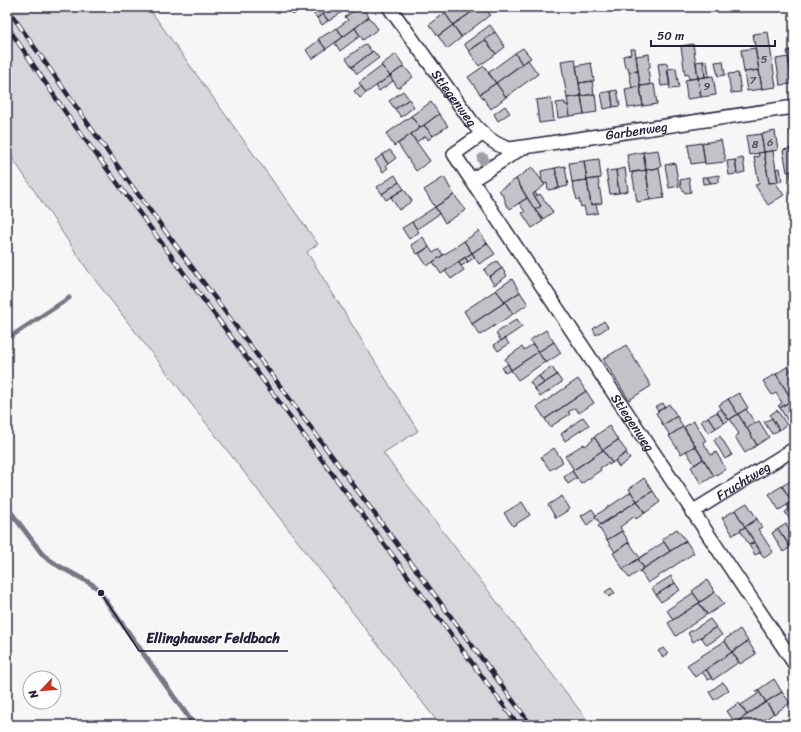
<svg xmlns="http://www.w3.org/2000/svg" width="801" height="732" viewBox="0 0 801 732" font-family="Sriracha,sans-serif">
	<rect width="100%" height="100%" fill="#f6f6f7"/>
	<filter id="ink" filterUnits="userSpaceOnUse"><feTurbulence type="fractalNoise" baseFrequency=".025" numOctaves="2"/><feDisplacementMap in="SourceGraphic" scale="8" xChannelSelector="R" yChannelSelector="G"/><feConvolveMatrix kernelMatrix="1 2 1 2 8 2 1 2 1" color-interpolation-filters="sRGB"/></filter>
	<g filter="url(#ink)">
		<path fill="#d7d7db" stroke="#7c7c8b" d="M 7,7 L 148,7 L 318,244 L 307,252 L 418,431 L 383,453 L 591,725 L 440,725 L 89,272 L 7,150 Z"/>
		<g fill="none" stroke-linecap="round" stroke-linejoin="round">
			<path stroke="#767685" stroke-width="5" d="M 7,339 L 69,298
				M 7,507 L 43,555 C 59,569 79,575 96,587 L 194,725"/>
		</g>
		<path fill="#c2c2c9" stroke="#22223b" d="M 287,7 L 303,7 L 293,15 Z
			M 319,7 L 332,7 L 317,18 L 312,12 Z
			M 332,7 L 339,7 L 342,12 L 329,21 L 323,14 Z
			M 359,7 L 362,7 L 369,17 L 343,37 L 337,28 L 348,20 L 345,17 Z
			M 454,7 L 479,7 L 453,25 L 445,13 Z
			M 479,7 L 485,7 L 490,15 L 461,37 L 453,25 Z
			M 445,13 L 453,25 L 438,36 L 429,25 Z
			M 323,14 L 328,21 L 322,25 L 317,18 Z
			M 369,17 L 378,29 L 363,40 L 355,28 Z
			M 453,25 L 462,37 L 447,49 L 438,36 Z
			M 490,25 L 495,32 L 469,51 L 464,44 Z
			M 337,28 L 343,37 L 326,49 L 318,39 Z
			M 355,28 L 360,36 L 340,51 L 335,43 Z
			M 495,32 L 505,47 L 496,54 L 485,40 Z
			M 768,32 L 776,87 L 762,89 L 753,34 Z
			M 319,40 L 326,49 L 312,59 L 306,50 Z
			M 485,40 L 496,54 L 479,66 L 469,51 Z
			M 366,44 L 372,52 L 352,67 L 346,58 Z
			M 693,44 L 698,78 L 689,79 L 688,74 L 685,75 L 681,46 Z
			M 523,48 L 531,58 L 522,64 L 515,53 Z
			M 755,48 L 759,70 L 744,72 L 741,50 Z
			M 630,49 L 635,49 L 638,71 L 629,72 L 628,67 L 625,67 L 623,56 L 631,54 Z
			M 794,50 L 794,64 L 790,65 L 787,51 Z
			M 373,51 L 379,58 L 357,74 L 352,67 Z
			M 515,53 L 522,64 L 496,83 L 488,73 Z
			M 396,54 L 404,66 L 390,76 L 381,65 Z
			M 649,54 L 650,67 L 648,68 L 650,85 L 640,86 L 636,56 Z
			M 788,57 L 792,84 L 780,85 L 776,59 Z
			M 575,59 L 581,96 L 567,98 L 561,61 Z
			M 528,60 L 538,74 L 506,97 L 496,83 Z
			M 703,61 L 707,61 L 709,76 L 705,77 Z
			M 703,61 L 705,77 L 698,78 L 696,62 Z
			M 723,61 L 725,75 L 718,76 L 715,62 Z
			M 591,63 L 594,81 L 579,83 L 576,66 Z
			M 667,63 L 670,85 L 661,86 L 658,64 Z
			M 382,66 L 390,76 L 366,93 L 359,83 Z
			M 404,66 L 413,77 L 398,88 L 390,76 Z
			M 484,66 L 496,83 L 480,94 L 468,77 Z
			M 676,68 L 679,88 L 670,89 L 667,69 Z
			M 759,70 L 762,89 L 747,91 L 744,72 Z
			M 638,71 L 640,86 L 632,88 L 629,72 Z
			M 738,73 L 741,92 L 731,93 L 728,74 Z
			M 390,76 L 393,81 L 379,91 L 376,86 Z
			M 713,76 L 716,95 L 701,97 L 698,78 Z
			M 698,78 L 701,97 L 687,99 L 685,80 Z
			M 592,81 L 594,94 L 581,96 L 579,83 Z
			M 496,83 L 506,97 L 491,109 L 480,94 Z
			M 654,84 L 657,104 L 643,106 L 640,86 Z
			M 361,86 L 366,93 L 360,98 L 354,91 Z
			M 640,86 L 643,106 L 628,108 L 625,89 Z
			M 617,90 L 620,106 L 613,107 L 611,91 Z
			M 403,91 L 409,99 L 395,109 L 389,101 Z
			M 611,91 L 613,107 L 604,109 L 601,93 Z
			M 595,94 L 597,112 L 584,114 L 581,96 Z
			M 581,96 L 584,114 L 570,116 L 567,98 Z
			M 551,98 L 554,121 L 539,123 L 536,100 Z
			M 409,99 L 414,107 L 401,117 L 395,109 Z
			M 431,102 L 439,114 L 420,128 L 411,116 Z
			M 565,102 L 565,105 L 568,105 L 570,116 L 558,118 L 556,103 Z
			M 505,106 L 510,113 L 498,121 L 494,114 Z
			M 439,114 L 448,126 L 433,136 L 424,125 Z
			M 411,116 L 420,128 L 394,146 L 386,134 Z
			M 424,125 L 433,136 L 428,140 L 426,136 L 416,142 L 411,134 Z
			M 794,130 L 794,151 L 793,151 L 790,131 Z
			M 775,131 L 778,150 L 764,152 L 761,134 Z
			M 411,134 L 430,161 L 416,171 L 398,144 Z
			M 761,134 L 764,152 L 749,155 L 746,136 Z
			M 721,140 L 724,154 L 725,154 L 725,162 L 705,164 L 702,143 Z
			M 702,143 L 705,162 L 691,164 L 688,145 Z
			M 793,148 L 794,171 L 787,172 L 783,150 Z
			M 390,150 L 396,158 L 388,164 L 382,155 Z
			M 658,150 L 661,167 L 646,170 L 643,152 Z
			M 773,151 L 778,182 L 769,183 L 764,152 Z
			M 643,152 L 646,170 L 630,173 L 627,155 Z
			M 764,152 L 769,183 L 775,182 L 784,195 L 768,205 L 755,185 L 759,184 L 754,157 L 759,156 L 758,153 Z
			M 382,155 L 388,164 L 386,165 L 388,168 L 383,172 L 375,160 Z
			M 743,158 L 745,172 L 737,174 L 735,160 Z
			M 599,159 L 601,178 L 587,180 L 584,161 Z
			M 735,160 L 737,174 L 729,175 L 727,161 Z
			M 584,161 L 587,180 L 572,182 L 569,163 Z
			M 675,163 L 679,186 L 669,188 L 665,165 Z
			M 565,166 L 568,186 L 559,188 L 555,168 Z
			M 532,167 L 545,185 L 533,194 L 541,206 L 535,210 L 516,179 Z
			M 555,168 L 559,188 L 548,190 L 547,183 L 544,184 L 541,179 L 542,178 L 541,171 Z
			M 625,168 L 628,191 L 619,193 L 616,170 Z
			M 659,168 L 664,198 L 650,200 L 646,170 Z
			M 780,168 L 782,181 L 778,182 L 776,169 Z
			M 616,170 L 619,193 L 610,194 L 606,171 Z
			M 646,170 L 650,200 L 637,202 L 632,172 Z
			M 794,171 L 794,179 L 791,180 L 790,172 Z
			M 395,175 L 399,182 L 382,194 L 377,187 Z
			M 719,175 L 719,182 L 711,183 L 708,179 L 707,177 Z
			M 444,177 L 454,195 L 435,207 L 424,190 Z
			M 702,177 L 707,177 L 711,183 L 703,184 Z
			M 598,178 L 602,203 L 591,205 L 587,180 Z
			M 689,178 L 691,192 L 685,193 L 681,187 L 680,180 Z
			M 516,179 L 527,198 L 510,209 L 505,203 L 505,199 L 499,190 Z
			M 587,180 L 591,205 L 596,204 L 598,213 L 586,215 L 584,206 L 581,207 L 579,199 L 577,200 L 572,182 Z
			M 399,182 L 404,189 L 386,200 L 382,194 Z
			M 404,189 L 412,201 L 399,210 L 391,197 Z
			M 535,192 L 537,196 L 540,194 L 553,212 L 543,219 L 535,210 L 541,206 L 533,194 Z
			M 454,195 L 466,210 L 445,223 L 435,207 Z
			M 527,198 L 543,221 L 532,228 L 522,213 L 525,212 L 519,203 Z
			M 435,207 L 439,214 L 417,229 L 412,222 Z
			M 412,222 L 419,232 L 409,239 L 402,228 Z
			M 479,231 L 487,243 L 472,253 L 464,241 Z
			M 423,237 L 429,247 L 417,254 L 411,245 Z
			M 464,241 L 472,253 L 441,274 L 433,262 Z
			M 487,243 L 495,254 L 479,264 L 472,253 Z
			M 429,247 L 433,253 L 439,249 L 443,255 L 427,266 L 419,254 Z
			M 472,253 L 475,257 L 468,262 L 465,257 Z
			M 465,257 L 468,262 L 461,266 L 458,262 Z
			M 497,261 L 502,268 L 489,277 L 484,270 Z
			M 458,262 L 464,270 L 451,279 L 445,271 Z
			M 502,268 L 507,276 L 494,285 L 489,277 Z
			M 512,279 L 520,292 L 505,302 L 496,290 Z
			M 496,290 L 505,302 L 472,324 L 464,311 Z
			M 520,292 L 528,304 L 513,314 L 505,302 Z
			M 505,302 L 513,314 L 480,335 L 472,324 Z
			M 517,319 L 522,327 L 501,341 L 496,333 Z
			M 604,321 L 608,327 L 596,335 L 593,329 Z
			M 546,330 L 554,342 L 538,352 L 530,340 Z
			M 505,338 L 509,344 L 498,351 L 494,345 Z
			M 554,342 L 561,353 L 546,363 L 538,352 Z
			M 533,344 L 538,352 L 511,370 L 505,359 L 522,347 L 524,350 Z
			M 626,345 L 651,386 L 629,400 L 603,359 Z
			M 538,352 L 545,362 L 518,380 L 511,370 Z
			M 794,361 L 794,370 L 790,363 Z
			M 508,364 L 511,370 L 505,373 L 502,368 Z
			M 788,366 L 794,376 L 794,380 L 791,382 L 794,387 L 794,399 L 792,400 L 776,374 Z
			M 552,367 L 557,375 L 544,383 L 539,376 Z
			M 776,374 L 792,400 L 780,408 L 778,406 L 782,403 L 776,393 L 772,395 L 763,381 Z
			M 557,375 L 562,382 L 540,397 L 535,389 Z
			M 539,376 L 544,383 L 535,389 L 530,382 Z
			M 578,379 L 586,391 L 545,419 L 537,407 Z
			M 586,391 L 594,403 L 579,413 L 575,408 L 568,412 L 570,414 L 550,427 L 545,419 Z
			M 739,393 L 748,408 L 738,414 L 728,399 Z
			M 728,399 L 738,414 L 729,420 L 719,405 Z
			M 792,400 L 794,404 L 794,423 L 790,425 L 780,408 Z
			M 663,403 L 665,407 L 658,411 L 655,407 Z
			M 669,404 L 677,416 L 663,425 L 656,413 Z
			M 721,409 L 729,420 L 724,423 L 717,412 Z
			M 746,409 L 755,423 L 747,428 L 738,414 Z
			M 777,410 L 787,425 L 779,430 L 770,415 Z
			M 717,412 L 724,423 L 716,428 L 708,417 Z
			M 738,414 L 757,445 L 745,453 L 735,437 L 739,434 L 730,419 Z
			M 677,416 L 683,427 L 670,435 L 663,425 Z
			M 583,417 L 589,425 L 565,441 L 561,434 Z
			M 708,417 L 716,428 L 708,433 L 701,421 Z
			M 772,418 L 779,430 L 772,434 L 764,422 Z
			M 694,421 L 706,441 L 703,442 L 711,455 L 716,452 L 726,469 L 714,476 L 684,427 Z
			M 759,421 L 769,437 L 757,445 L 747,428 Z
			M 609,426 L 618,440 L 603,450 L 594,437 Z
			M 683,427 L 695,446 L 681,454 L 669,436 Z
			M 720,436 L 732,455 L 725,459 L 714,440 Z
			M 594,437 L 603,450 L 574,470 L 565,456 L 584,444 L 585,446 L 593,440 L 592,438 Z
			M 618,440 L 627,452 L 612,463 L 603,450 Z
			M 695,446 L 703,459 L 695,465 L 686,451 Z
			M 554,448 L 563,462 L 550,470 L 541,457 Z
			M 603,450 L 612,463 L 609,465 L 608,463 L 600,468 L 601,470 L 581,484 L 572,471 Z
			M 626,453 L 630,459 L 619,467 L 615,461 Z
			M 703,459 L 714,476 L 701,484 L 691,467 Z
			M 572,471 L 577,478 L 568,484 L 564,477 Z
			M 644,478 L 653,491 L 637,501 L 629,489 Z
			M 794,479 L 794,501 L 792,502 L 782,486 Z
			M 782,486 L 792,502 L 779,510 L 769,494 Z
			M 653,491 L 660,502 L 645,513 L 637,501 Z
			M 631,492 L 637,501 L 601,525 L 595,516 Z
			M 562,496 L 570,509 L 556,518 L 548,505 Z
			M 637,501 L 645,513 L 636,519 L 635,516 L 620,527 L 622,531 L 607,540 L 598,526 Z
			M 522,502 L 530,515 L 513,526 L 504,513 Z
			M 792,502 L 794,505 L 794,526 L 785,512 L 789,509 L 787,505 Z
			M 747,503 L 757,519 L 745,527 L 735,510 Z
			M 592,509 L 596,515 L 595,516 L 596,518 L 587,525 L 581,516 Z
			M 735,510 L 745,527 L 733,535 L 722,518 Z
			M 757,519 L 762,527 L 758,529 L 773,552 L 764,558 L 745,527 Z
			M 786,524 L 794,538 L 794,544 L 790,547 L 778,529 Z
			M 745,527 L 755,542 L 749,545 L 740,530 Z
			M 677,529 L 686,541 L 670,551 L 662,539 Z
			M 778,529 L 791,547 L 783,552 L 772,533 Z
			M 622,531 L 629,542 L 615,552 L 607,540 Z
			M 686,541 L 694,553 L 648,583 L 640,571 Z
			M 629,542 L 640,558 L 623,569 L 613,553 Z
			M 664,542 L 670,551 L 644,568 L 638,559 Z
			M 755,542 L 761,552 L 755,555 L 749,545 Z
			M 638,559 L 644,568 L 629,578 L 623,569 Z
			M 671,576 L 675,583 L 656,595 L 652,588 Z
			M 707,580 L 715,592 L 700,602 L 692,591 Z
			M 675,583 L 680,590 L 661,602 L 656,595 Z
			M 611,588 L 615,593 L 609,597 L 605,592 Z
			M 715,592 L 724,604 L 707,615 L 699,603 Z
			M 693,593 L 700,602 L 673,620 L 667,610 Z
			M 699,603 L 707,614 L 676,636 L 668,623 Z
			M 710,619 L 716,627 L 693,642 L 688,633 Z
			M 716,627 L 722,635 L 707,645 L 701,637 Z
			M 740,629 L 748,641 L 732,652 L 724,640 Z
			M 725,641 L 732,652 L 695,677 L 687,665 Z
			M 748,641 L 756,654 L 740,664 L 732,652 Z
			M 663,648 L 668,654 L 663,657 L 658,651 Z
			M 732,652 L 739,662 L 713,680 L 706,669 Z
			M 706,669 L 712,678 L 708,680 L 702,672 Z
			M 774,679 L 782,692 L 766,702 L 758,690 Z
			M 723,682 L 729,690 L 714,700 L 709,692 Z
			M 758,690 L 766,702 L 747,715 L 741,705 L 758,694 L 756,691 Z
			M 782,692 L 790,703 L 774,714 L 766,702 Z
			M 766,702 L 774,713 L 758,725 L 742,725 L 739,720 Z
			M 739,703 L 747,715 L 735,723 L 727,711 Z
			M 777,719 L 781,725 L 767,725 Z"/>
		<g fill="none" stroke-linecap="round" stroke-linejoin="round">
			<defs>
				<g id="minor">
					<path id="s1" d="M 389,7 L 472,122 C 482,134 494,145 510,149 L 794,107"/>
					<path id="s2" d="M 482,134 L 454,154 L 794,663"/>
					<path d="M 472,180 L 520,149"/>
					<path id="s3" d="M 692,512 L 794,449"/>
				</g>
			</defs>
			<use href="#minor" stroke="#22223b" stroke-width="16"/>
			<use href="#minor" stroke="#fff" stroke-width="13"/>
			<defs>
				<path id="rail" d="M 7,8 L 126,178 L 531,725
					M 7,26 L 70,119 L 518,725"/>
			</defs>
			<use href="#rail" stroke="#22223b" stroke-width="4.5"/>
			<use href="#rail" stroke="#fff" stroke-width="3" stroke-dasharray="9" stroke-linecap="butt"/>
		</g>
		<circle fill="#9f9faa" cx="483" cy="159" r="6"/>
	</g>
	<g text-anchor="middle" stroke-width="3" stroke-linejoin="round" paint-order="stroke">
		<g font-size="11" fill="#4a4a5e">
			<text x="764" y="63">5</text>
			<text x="753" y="84">7</text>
			<text x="707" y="90">9</text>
			<text x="770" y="146">6</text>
			<text x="755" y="148">8</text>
		</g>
		<g font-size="13" fill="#22223b" stroke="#fff">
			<text dy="5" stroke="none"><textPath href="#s1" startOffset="112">Stiegenweg</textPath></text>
			<text dy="5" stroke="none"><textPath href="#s1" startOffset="317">Garbenweg</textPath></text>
			<text dy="5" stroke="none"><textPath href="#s2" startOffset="357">Stiegenweg</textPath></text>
			<text dy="5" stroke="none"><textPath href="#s3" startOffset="60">Fruchtweg</textPath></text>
		</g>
	</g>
	<path fill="none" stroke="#22223b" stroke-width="1.5" d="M101 593L139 651H288"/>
	<circle fill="#22223b" stroke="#fff" stroke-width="1.5" cx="101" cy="593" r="4"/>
	<g font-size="14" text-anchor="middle" font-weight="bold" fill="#22223b" stroke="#fff" stroke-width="3" stroke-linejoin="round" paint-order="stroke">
		<text x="213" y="643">Ellinghauser Feldbach</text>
	</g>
	<rect width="801" height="732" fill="none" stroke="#fff" stroke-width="24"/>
	<rect x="12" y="12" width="777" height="708" fill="none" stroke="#22223b" stroke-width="1.5" filter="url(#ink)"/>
	<g transform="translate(42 690) rotate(244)"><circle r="19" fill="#ffffff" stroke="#a7a7b1"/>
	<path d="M0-3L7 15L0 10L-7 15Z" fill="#c8321e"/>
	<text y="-6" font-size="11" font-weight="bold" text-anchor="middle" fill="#22223b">N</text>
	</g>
	<path d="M651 40v6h124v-6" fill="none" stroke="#22223b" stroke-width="2"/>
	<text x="657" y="40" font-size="12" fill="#22223b" stroke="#ffffff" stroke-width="3" paint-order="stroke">50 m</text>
</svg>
